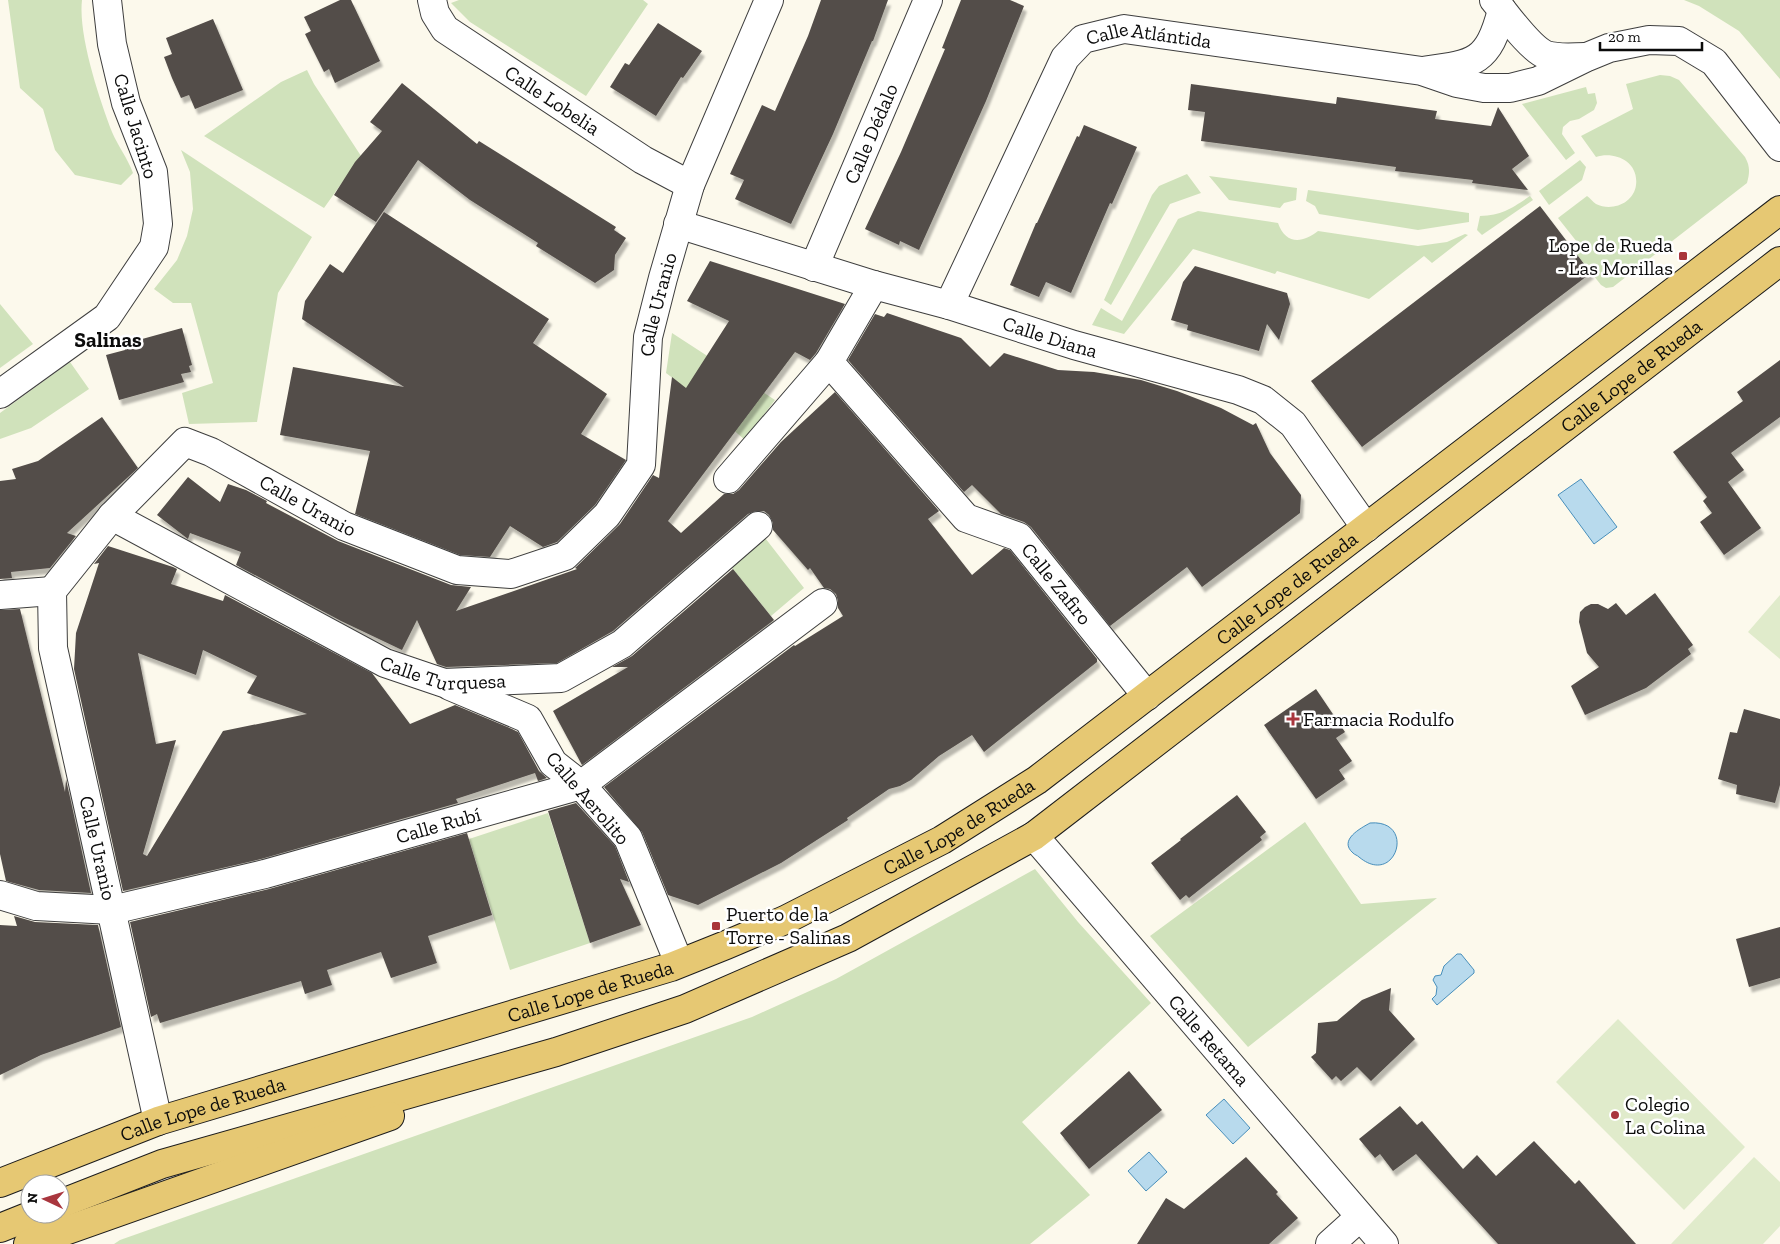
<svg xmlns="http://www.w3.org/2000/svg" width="1780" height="1244" viewBox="0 0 1780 1244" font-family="'Zilla Slab',serif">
	<defs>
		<filter id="shadow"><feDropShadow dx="3" dy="5.5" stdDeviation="1" flood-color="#0004"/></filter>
	</defs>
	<rect width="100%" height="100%" fill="#fcf9ec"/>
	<path fill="#d0e2bb" d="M 8,0 L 82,0 C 78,35 99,98 112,132 C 118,146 128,159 133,173 L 121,185 L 75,175 L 55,150 L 43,109 L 20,88 Z
		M 459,0 L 643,0 L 648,4 L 586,96 L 470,22 L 451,3 Z
		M 1684,0 L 1780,0 L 1780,79 L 1739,31 L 1699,6 Z
		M 307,70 L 314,84 L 361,156 L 324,208 L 204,136 L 281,82 Z
		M 1660,75 L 1670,76 L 1679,80 L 1745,157 C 1750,166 1750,172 1747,183 L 1613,287 L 1606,288 L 1601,285 L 1575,252 L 1581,247 L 1558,218 L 1587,196 C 1590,198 1593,202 1596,204 C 1612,212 1634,203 1636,185 C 1639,161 1614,151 1596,157 L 1581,136 L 1633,109 L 1626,84 Z
		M 1586,87 L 1588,94 L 1595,93 L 1597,103 L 1594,110 L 1579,119 L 1570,121 L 1563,127 L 1562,134 L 1575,153 L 1566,160 L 1522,104 Z
		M 181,150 L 312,237 L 278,293 L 257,422 L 189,424 L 182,393 L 213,383 L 191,303 L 173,303 L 154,289 L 177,260 L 187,236 L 193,209 L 190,172 Z
		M 1580,160 L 1586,167 L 1582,180 L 1549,205 L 1539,191 Z
		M 1187,174 L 1201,193 L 1170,204 L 1111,305 L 1104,300 L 1152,195 L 1159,186 Z
		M 1209,176 L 1297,188 L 1296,200 L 1284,203 L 1280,208 L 1229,200 Z
		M 1308,190 L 1469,213 L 1469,222 L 1418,230 L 1319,214 L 1315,206 L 1306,201 Z
		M 1530,196 L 1533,200 L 1482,235 L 1477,230 L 1480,216 C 1503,215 1512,208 1530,196 Z
		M 1198,211 L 1278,223 C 1285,244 1302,244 1318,231 L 1418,246 L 1447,242 L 1465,234 L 1468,235 L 1432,263 L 1424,256 L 1369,299 L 1277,271 L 1275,274 L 1193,249 L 1124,334 L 1092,325 L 1101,308 L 1122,321 L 1178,219 Z
		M 0,304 L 33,344 L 0,368 Z
		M 672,333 L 775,400 L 745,440 L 674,379 L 666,373 Z
		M 70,362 L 89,389 L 31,428 L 0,439 L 0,413 Z
		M 762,534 L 804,588 L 771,616 L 728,563 Z
		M 548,813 L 590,943 L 510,970 L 469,839 Z
		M 1305,822 L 1361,904 L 1437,898 L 1248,1047 L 1150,936 Z
		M 1035,869 L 1078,922 L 1151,1003 L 1022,1122 L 1090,1195 L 1030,1244 L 114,1244 L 120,1240 L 752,1017 L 836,979 Z"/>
	<path fill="#e0ebcb" d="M 1780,595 L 1780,659 L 1748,632 Z
		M 1618,1019 L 1745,1147 L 1684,1210 L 1556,1082 Z
		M 1754,1157 L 1780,1182 L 1780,1226 L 1763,1244 L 1671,1244 Z"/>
	<path fill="#b8daed" stroke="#488fbb" d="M 1581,479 L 1617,527 L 1594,544 L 1558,495 Z
		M 1370,823 C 1417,819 1396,888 1359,857 C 1357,855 1355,855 1353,853 C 1338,840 1361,828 1370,823 Z
		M 1457,954 L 1461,954 L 1474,970 L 1474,973 L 1437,1005 L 1432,999 L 1436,995 L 1437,987 L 1433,980 L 1435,976 L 1441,975 L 1444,966 Z
		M 1224,1099 L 1250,1128 L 1233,1144 L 1206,1115 Z
		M 1149,1152 L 1167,1172 L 1146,1191 L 1128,1171 Z"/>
	<path fill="#534d49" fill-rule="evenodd" filter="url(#shadow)" d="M 340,0 L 351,0 L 380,61 L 335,83 L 329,69 L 324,72 L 305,34 L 311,31 L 304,17 Z
		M 821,0 L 888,0 L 873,41 L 872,41 L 833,134 L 791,224 L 735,199 L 744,180 L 730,174 L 762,105 L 775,111 L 808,36 Z
		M 961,0 L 1010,0 L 1024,6 L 986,101 L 919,250 L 900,241 L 899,245 L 865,229 L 901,152 L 945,49 L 942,48 Z
		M 213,19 L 243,90 L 195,109 L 189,95 L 181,98 L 172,78 L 164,57 L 172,54 L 166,38 Z
		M 658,23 L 702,51 L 683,78 L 681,77 L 656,116 L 610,87 L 625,63 L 629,65 Z
		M 402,83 L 477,144 L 479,141 L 616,227 L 614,230 L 626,238 L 615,255 L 614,270 L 595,283 L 536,246 L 538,243 L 470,200 L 418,160 L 376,222 L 334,195 L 355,162 L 382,131 L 370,122 Z
		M 1191,84 L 1336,104 L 1337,97 L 1386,104 L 1437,111 L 1435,119 L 1491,126 L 1498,107 L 1529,156 L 1512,169 L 1528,190 L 1472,183 L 1473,180 L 1395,171 L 1396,167 L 1201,141 L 1205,112 L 1188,110 Z
		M 1084,125 L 1137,147 L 1112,204 L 1110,203 L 1071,293 L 1046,282 L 1039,297 L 1010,285 L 1036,223 L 1037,223 L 1077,136 L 1079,137 Z
		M 1540,206 L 1591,273 L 1362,447 L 1311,381 Z
		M 384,212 L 549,319 L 533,343 L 607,394 L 581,434 L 626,460 L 595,505 L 557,542 L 543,547 L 510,526 L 490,557 L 460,555 L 355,514 L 370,451 L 280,435 L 293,367 L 404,387 L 302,319 L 305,301 L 330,264 L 343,273 Z
		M 710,261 L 845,304 L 816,353 L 810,360 L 795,352 L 668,521 L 681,533 L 724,494 L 733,494 L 739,490 L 781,442 L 835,392 L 939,511 L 928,519 L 972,575 L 1004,548 L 1010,550 L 1097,659 L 1097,662 L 984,752 L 972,735 L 939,756 L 911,780 L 900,786 L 889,789 L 847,818 L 848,820 L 781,863 L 698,905 L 668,895 L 642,832 L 604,787 L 794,645 L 795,646 L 843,616 L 838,608 L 838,601 L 836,594 L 830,589 L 824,588 L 810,568 L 808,570 L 773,530 L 773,523 L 769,515 L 764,511 L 756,511 L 748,514 L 613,631 L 557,663 L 446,667 L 437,664 L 417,620 L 402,650 L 341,621 L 236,565 L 241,552 L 190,533 L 188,539 L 157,515 L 188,477 L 220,502 L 228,484 L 246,490 L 267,501 L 266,503 L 338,541 L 451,585 L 471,587 L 456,611 L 577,569 L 575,568 L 620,524 L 653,475 L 659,478 L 672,377 L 686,388 L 729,321 L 687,301 Z
		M 1195,266 L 1287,293 L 1290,304 L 1279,340 L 1267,324 L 1259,351 L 1187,330 L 1188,325 L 1171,320 L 1183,282 Z
		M 887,313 L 961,338 L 990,367 L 1004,353 L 1058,370 L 1094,372 L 1141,380 L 1177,391 L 1221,408 L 1253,425 L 1256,423 L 1270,453 L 1301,495 L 1300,513 L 1202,587 L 1187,567 L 1110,626 L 1031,527 L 1024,522 L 1001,514 L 972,485 L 964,492 L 848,360 L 875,314 L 884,317 Z
		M 182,328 L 192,365 L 189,366 L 191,372 L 181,374 L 184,382 L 119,400 L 106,355 L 125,350 L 124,344 Z
		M 1780,360 L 1780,417 L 1731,453 L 1744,470 L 1728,482 L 1761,528 L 1724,555 L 1700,522 L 1712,513 L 1703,501 L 1707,497 L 1673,452 L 1743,401 L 1737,392 Z
		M 102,417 L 138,468 L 67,533 L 76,536 L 50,568 L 11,572 L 12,578 L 0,579 L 0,481 L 16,479 L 12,469 L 38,461 Z
		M 108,546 L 173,567 L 177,569 L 171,584 L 223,601 L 225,595 L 372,673 L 410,724 L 455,705 L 512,729 L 518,732 L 539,771 L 547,778 L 538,781 L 535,773 L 456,799 L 458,803 L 261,859 L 123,891 L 74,669 L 76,633 L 99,563 L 94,564 ZM 203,650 L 257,676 L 247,693 L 307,714 L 223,731 L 147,856 L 143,854 L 176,740 L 156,744 L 138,653 L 196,675 Z
		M 733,569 L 774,620 L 582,765 L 553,711 L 628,667 L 612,667 L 632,656 Z
		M 1655,593 L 1693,645 L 1688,649 L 1691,654 L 1646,688 L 1585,715 L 1571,686 L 1599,667 L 1587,653 L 1579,622 L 1580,612 L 1585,607 L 1591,604 L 1598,604 L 1608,609 L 1616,603 L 1626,615 Z
		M 20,609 L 65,792 L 66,779 L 91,893 L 39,890 L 6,881 L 0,854 L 0,610 Z
		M 1316,689 L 1345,732 L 1336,738 L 1352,761 L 1339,770 L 1345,779 L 1316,799 L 1264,725 Z
		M 1744,709 L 1780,719 L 1780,785 L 1775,803 L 1736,794 L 1737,785 L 1718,779 L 1730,732 L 1737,733 Z
		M 1237,795 L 1266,832 L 1260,837 L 1262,840 L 1189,898 L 1186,895 L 1180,900 L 1151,863 L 1181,840 L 1180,839 Z
		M 576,803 L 615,846 L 629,882 L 620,879 L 641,925 L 590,943 L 548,811 Z
		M 467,833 L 492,915 L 428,936 L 437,963 L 391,978 L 381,952 L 327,970 L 332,985 L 305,994 L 301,981 L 160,1023 L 157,1014 L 151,1017 L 130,922 L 269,889 Z
		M 14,916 L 35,922 L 98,925 L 121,1027 L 41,1055 L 0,1075 L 0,925 L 17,926 Z
		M 1780,927 L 1780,978 L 1749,987 L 1736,939 Z
		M 1391,988 L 1389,1010 L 1415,1039 L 1371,1081 L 1357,1067 L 1341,1081 L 1336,1076 L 1332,1080 L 1311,1057 L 1316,1053 L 1318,1023 L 1337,1021 L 1362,1000 Z
		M 1129,1071 L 1162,1110 L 1089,1169 L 1060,1133 Z
		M 1400,1106 L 1417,1125 L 1422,1121 L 1463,1169 L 1477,1155 L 1496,1176 L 1534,1141 L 1575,1184 L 1579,1180 L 1636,1244 L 1498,1244 L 1416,1154 L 1393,1171 L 1380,1154 L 1375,1158 L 1359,1139 Z
		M 1246,1157 L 1278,1192 L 1276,1194 L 1298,1218 L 1269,1244 L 1137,1244 L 1166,1198 L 1184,1209 Z"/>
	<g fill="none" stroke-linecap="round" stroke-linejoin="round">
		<defs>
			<g id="pedestrian">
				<path id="s1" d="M 814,267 L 928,0"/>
			</g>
			<g id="minor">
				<path id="s2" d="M 432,0 L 435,13 L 445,29 L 643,160 L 690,185"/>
				<path d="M 1494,0 C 1506,14 1529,48 1546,55 C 1559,59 1573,57 1586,57"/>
				<path d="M 1423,71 C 1475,64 1488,63 1502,10"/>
				<path id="s3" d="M 678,224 L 874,285 L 949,305 L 1074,345 L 1238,390 L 1263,400 L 1293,424 L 1366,528"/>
				<path id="s4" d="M 949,305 L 1065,58 L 1083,39 L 1124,29 L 1422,71 L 1457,83 L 1484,88 L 1510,88 L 1538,81 L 1587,57 L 1609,48 L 1649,40 L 1679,41 L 1714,62 L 1780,147"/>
				<path id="s5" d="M 829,362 L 966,518 L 1019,537 L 1147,696"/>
				<path d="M 0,394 L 107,317 L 154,247 L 158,224 L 153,172 L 126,103 L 112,44 L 107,0"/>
				<path d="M 728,479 L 829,362 L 874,285"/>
				<path id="s6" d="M 112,516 L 385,663 L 444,683 L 561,678 L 622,644 L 758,526"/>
				<path d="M 0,595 L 52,591"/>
				<path d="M 450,686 L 528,719 L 553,763 L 581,785 L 628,838 L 679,963"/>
				<path id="s7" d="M 1034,836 L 1384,1244"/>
				<path id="s8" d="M 0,895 L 36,906 L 112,910 L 265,874 L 581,785 L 823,603"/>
				<path id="s9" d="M 158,1121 L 53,648 L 52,591 L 112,516 L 185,442 L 211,452 L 344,526 L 457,570 L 511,574 L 565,556 L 607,515 L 641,465 L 648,337 L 663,278 L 690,185 L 769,0"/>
				<path d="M 1330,1244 L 1360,1217"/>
			</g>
			<g id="primary">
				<path id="s10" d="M 0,1183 L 158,1121 L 671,967 L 726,945 L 785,920 L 942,840 L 1037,780 L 1780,210"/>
				<path id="s11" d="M 60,1204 L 162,1164 L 556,1052 L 685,1009 L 848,938 L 1034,836 L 1780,261"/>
				<path d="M 0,1228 L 35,1214"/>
				<path d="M 28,1244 L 390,1116"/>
			</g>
		</defs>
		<use href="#pedestrian" stroke="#3e3e3e" stroke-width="30"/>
		<use href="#minor" stroke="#3e3e3e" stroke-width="30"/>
		<use href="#primary" stroke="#1c1c1c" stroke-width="30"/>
		<use href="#pedestrian" stroke="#fff" stroke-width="28"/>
		<use href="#minor" stroke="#fff" stroke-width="28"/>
		<use href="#primary" stroke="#e6c873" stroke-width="28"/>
	</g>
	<g fill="#a9363e" stroke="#fff" stroke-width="2">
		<rect x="1678" y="251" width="10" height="10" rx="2.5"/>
		<path d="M1290.5 711.5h5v5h5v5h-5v5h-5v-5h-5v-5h5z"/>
		<rect x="711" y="921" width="10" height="10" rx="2.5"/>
		<circle cx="1615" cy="1115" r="5"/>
	</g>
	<g text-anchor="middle" stroke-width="5" stroke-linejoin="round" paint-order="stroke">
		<g font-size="20" fill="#0b0b0b" stroke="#fff">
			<text dy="7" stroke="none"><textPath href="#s4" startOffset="366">Calle Atlántida</textPath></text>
			<text dy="7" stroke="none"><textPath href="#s2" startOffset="161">Calle Lobelia</textPath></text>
			<text transform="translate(136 126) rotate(73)" y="7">Calle Jacinto</text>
			<text dy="7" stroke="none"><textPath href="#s1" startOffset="145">Calle Dédalo</textPath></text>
			<text dy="7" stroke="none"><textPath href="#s9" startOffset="1435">Calle Uranio</textPath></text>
			<text dy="7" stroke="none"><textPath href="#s3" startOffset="389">Calle Diana</textPath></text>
			<text dy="7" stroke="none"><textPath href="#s11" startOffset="1799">Calle Lope de Rueda</textPath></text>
			<text dy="7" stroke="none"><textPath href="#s9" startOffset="880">Calle Uranio</textPath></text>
			<text dy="7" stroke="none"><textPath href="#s5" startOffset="324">Calle Zafiro</textPath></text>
			<text dy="7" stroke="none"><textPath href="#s10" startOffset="1432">Calle Lope de Rueda</textPath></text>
			<text dy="7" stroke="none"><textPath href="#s6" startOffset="370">Calle Turquesa</textPath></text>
			<text transform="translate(588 798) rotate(49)" y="7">Calle Aerolito</text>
			<text dy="7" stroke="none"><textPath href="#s8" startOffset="451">Calle Rubí</textPath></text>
			<text dy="7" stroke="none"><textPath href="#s10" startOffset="1026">Calle Lope de Rueda</textPath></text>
			<text transform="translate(98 848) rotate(77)" y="7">Calle Uranio</text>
			<text dy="7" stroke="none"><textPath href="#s10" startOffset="621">Calle Lope de Rueda</textPath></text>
			<text dy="7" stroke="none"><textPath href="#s7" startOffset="269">Calle Retama</textPath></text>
			<text dy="7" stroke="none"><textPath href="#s10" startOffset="216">Calle Lope de Rueda</textPath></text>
		</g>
		<g font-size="20" fill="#0b0b0b" stroke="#fff" text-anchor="start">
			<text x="1673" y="252" text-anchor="end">Lope de Rueda<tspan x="1673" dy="23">- Las Morillas</tspan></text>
			<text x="1303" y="726">Farmacia Rodulfo</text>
			<text x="726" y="921">Puerto de la<tspan x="726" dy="23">Torre - Salinas</tspan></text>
			<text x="1625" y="1111">Colegio<tspan x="1625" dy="23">La Colina</tspan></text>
		</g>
		<g font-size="21" font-weight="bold" fill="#0b0b0b" stroke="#fff">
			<text x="108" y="347">Salinas</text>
		</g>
	</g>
	<g transform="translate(45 1199) rotate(274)"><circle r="24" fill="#ffffff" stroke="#9d9d9d"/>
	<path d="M0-4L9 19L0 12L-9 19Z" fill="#a9363e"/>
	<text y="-8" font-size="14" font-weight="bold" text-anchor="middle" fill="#0b0b0b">N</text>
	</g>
	<path d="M1600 42v8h102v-8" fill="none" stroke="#0b0b0b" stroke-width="2.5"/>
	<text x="1608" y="42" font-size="15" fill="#0b0b0b" stroke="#ffffff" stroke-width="4" paint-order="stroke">20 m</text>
</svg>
